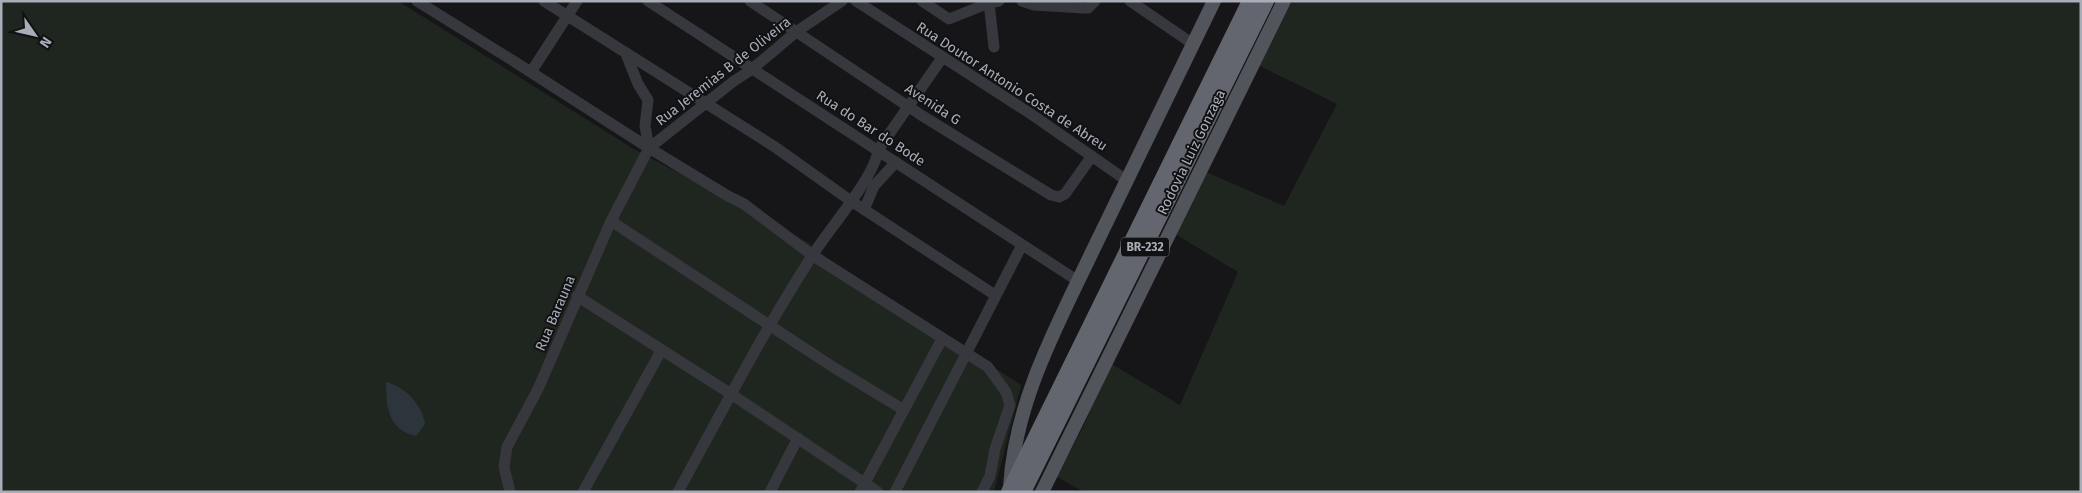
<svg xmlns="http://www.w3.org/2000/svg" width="2082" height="493" viewBox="0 0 2082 493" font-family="'Fira Sans',sans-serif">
	<rect width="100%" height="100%" fill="#161618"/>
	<path fill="#1e261f" d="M 1,1 L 398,1 L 632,148 L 809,243 L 827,258 L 1021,385 L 994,492 L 1,492 Z
		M 1292,1 L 2081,1 L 2081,492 L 1084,492 L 1057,477 L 1084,425 L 1110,363 L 1180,405 L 1238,272 L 1175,234 L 1206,172 L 1284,206 L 1337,104 L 1260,66 Z"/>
	<path fill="#2c353c" d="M 386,382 C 406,387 422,405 425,424 L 416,436 C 388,430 386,407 386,382 Z"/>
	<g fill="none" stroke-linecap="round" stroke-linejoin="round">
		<path stroke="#37383d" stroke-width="11" d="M 417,1 L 515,62 L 649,148 L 728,196 L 744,204 L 812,255 L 988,367 L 1006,392 L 1010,405 L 995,449 L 990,476 L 982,492
			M 544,1 L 775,147 L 851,201 L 995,295
			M 648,1 L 1078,281
			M 750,1 L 921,115 L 1051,195 L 1059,197 L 1065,194 L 1092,156
			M 856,1 L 1031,114 L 1126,180
			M 922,1 L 949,19 L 989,3 L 989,1
			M 1022,1 L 1034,5 L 1083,8 L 1088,8 L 1095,1
			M 1130,1 L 1193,44
			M 994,47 L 989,3 L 999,1
			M 626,54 L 638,84 L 648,100 L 645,126 L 649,148
			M 531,72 L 577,1
			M 864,210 L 874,186 L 896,162
			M 611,221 L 833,367 L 904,410
			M 577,296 L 731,394 L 878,492
			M 510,492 L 504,467 L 507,447 L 538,389 L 611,221 L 649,148 L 734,81 L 751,70 L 796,32 L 842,1
			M 583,492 L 661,351
			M 678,492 C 721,413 763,332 812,256 C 828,230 875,177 878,150 L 942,58
			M 770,492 L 798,438
			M 860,492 L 942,339
			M 895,492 L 1022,245"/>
		<path stroke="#53555c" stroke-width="14" d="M 1010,487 C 1015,401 1057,326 1093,250 C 1133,167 1173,84 1214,1
			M 1042,492 C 1122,328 1204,165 1284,1"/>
		<path stroke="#63666e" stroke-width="16" d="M 1009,492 L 1250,1
			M 1023,492 L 1266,1"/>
	</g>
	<g text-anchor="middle" stroke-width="4" stroke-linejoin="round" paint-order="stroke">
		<rect fill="#111113" stroke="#7b7e86" stroke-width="1" x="1121" y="237.5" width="48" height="19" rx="4"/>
		<g font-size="12" font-weight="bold" fill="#a8adb8">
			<text x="1145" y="251">BR-232</text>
		</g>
		<g font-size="14" fill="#a8adb8" stroke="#111113">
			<text transform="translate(723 71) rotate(-38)" y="5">Rua Jeremias B de Oliveira</text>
			<text transform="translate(1012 86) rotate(33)" y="5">Rua Doutor Antonio Costa de Abreu</text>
			<text transform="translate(933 104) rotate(33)" y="5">Avenida G</text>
			<text transform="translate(871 128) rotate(33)" y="5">Rua do Bar do Bode</text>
			<text transform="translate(1191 152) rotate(-64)" y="5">Rodovia Luiz Gonzaga</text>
			<text transform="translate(555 313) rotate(-67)" y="5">Rua Barauna</text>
		</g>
	</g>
	<rect width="2082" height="493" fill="none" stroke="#a8adb8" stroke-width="5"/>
	<g transform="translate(35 35) rotate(124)" stroke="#111113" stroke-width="4" paint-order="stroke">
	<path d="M0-4L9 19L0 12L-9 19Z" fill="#a8adb8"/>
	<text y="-8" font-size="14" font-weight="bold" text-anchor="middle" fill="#a8adb8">N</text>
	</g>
</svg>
